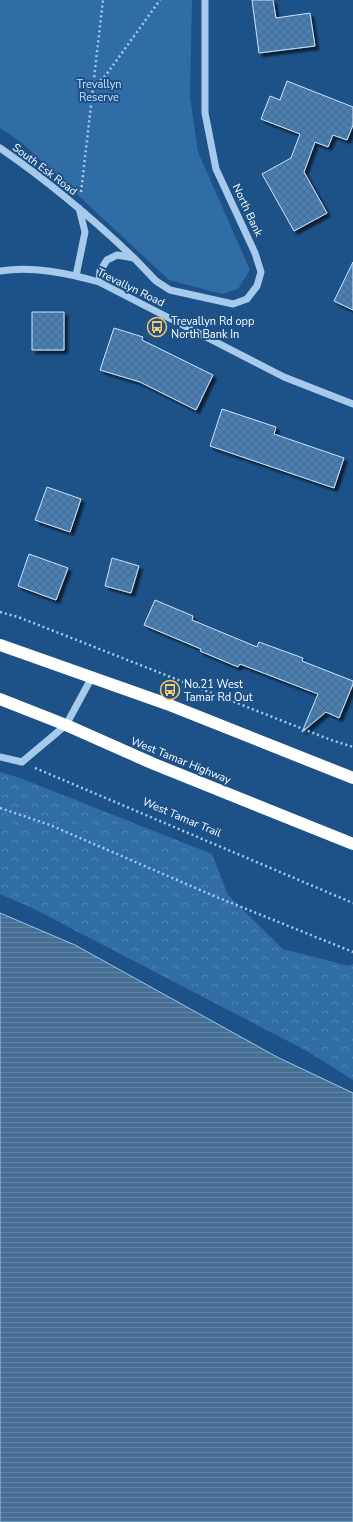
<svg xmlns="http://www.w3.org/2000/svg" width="353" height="1522" viewBox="0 0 353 1522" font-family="'Nunito Sans',sans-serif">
	<defs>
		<pattern id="forest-crowns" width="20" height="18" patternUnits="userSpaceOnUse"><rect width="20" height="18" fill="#306da6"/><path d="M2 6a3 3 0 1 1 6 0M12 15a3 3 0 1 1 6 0" fill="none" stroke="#4f83b3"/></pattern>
		<pattern id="water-rules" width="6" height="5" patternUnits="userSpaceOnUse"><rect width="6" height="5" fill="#476e95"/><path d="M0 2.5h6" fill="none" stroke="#6384a5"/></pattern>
		<pattern id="building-cross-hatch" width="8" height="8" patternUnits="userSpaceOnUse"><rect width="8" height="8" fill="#4a7fb2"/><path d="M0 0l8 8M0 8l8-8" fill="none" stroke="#4b6884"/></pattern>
		<filter id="shadow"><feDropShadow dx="3.5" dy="3.5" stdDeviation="1" flood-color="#0009"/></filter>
	</defs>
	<rect width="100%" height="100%" fill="#1d5289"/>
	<path fill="url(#forest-crowns)" d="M 0,772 L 20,778 L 212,854 L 228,895 L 283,949 L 349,966 L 353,964 L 353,1080 L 307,1051 L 32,908 L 0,894 Z"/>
	<path fill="#306da6" d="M 0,0 L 192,0 L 190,97 L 198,152 L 250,270 L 238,289 L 222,294 L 169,280 L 21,142 L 0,128 Z"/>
	<path fill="url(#water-rules)" stroke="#9ac6ed" d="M 0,913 L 75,945 L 277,1057 L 353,1093 L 353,1522 L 0,1522 Z"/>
	<path fill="url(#building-cross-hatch)" stroke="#cce3f9" filter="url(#shadow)" d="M 252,0 L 273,0 L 276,18 L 310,13 L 315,46 L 259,53 Z
		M 287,81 L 353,107 L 353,125 L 347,140 L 333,135 L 328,147 L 315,142 L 304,172 L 327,213 L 294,231 L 262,174 L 291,158 L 300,134 L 261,119 L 270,96 L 280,100 Z
		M 353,262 L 353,310 L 334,301 Z
		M 32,312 L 64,312 L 64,350 L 32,350 Z
		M 114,328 L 143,337 L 142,340 L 213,375 L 196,410 L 140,382 L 100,370 Z
		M 222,409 L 276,427 L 274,434 L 344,458 L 334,488 L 210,446 Z
		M 47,487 L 81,499 L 70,532 L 35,520 Z
		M 29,554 L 68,568 L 56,600 L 18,586 Z
		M 112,558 L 139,566 L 131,593 L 105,586 Z
		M 155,600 L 193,616 L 192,620 L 257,647 L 259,642 L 303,658 L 302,661 L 353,681 L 353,684 L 339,718 L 326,712 L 302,732 L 318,694 L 240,664 L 238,667 L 200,651 L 201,649 L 144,625 Z"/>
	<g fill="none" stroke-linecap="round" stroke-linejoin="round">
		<path stroke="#a7caec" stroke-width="2.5" stroke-dasharray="2 3" stroke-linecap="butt" d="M 93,87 L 103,0
			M 81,192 L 93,88 L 106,75 L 160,0
			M 0,612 L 18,617 L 331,740 L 353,747
			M 35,768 L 353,903
			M 0,808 L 50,825 L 214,896 L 353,952"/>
		<path stroke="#a7caec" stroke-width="7" d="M 0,148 C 48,181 92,218 134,258
			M 0,271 C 33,266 67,273 99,282 L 284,377 L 353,404
			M 76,276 L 85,232 L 79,208
			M 99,282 L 100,271 L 107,260 L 117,255 L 134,258 L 156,281 L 170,290 L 233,304 L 247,299 L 257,286 L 261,272 L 255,253 L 216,169 L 205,113 L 205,0
			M 0,757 L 22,762 L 66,725 L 92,677"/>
		<path stroke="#fff" stroke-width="12" d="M 0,645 L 167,704 L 353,778
			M 0,699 L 66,725 L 154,764 L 353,844"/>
	</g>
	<defs>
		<symbol id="bus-ring" viewBox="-11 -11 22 22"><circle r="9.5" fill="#1d5289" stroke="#fbc765" stroke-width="1.5"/><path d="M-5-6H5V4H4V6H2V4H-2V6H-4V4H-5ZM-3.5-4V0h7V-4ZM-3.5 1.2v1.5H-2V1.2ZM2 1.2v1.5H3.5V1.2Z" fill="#fbc765"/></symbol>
	</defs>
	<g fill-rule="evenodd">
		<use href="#bus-ring" x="146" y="316" width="22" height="22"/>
		<use href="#bus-ring" x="159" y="679" width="22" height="22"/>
	</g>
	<g text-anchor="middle" stroke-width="4" stroke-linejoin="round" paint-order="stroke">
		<g font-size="11" fill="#cce3f9" stroke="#1d5289">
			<text x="99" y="88">Trevallyn<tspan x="99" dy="13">Reserve</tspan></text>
		</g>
		<g font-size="11" fill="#fff" stroke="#1d5289">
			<text transform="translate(45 169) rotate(37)" y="4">South Esk Road</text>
			<text transform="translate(248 210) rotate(65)" y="4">North Bank</text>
			<text transform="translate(131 287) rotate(26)" y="4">Trevallyn Road</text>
			<text transform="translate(181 760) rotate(22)" y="4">West Tamar Highway</text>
			<text transform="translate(182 817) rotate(23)" y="4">West Tamar Trail</text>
		</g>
		<g font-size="11" fill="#fff" stroke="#1d5289" text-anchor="start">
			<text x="171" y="325">Trevallyn Rd opp<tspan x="171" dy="13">North Bank In</tspan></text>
			<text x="184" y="688">No.21 West<tspan x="184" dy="13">Tamar Rd Out</tspan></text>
		</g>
	</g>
</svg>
